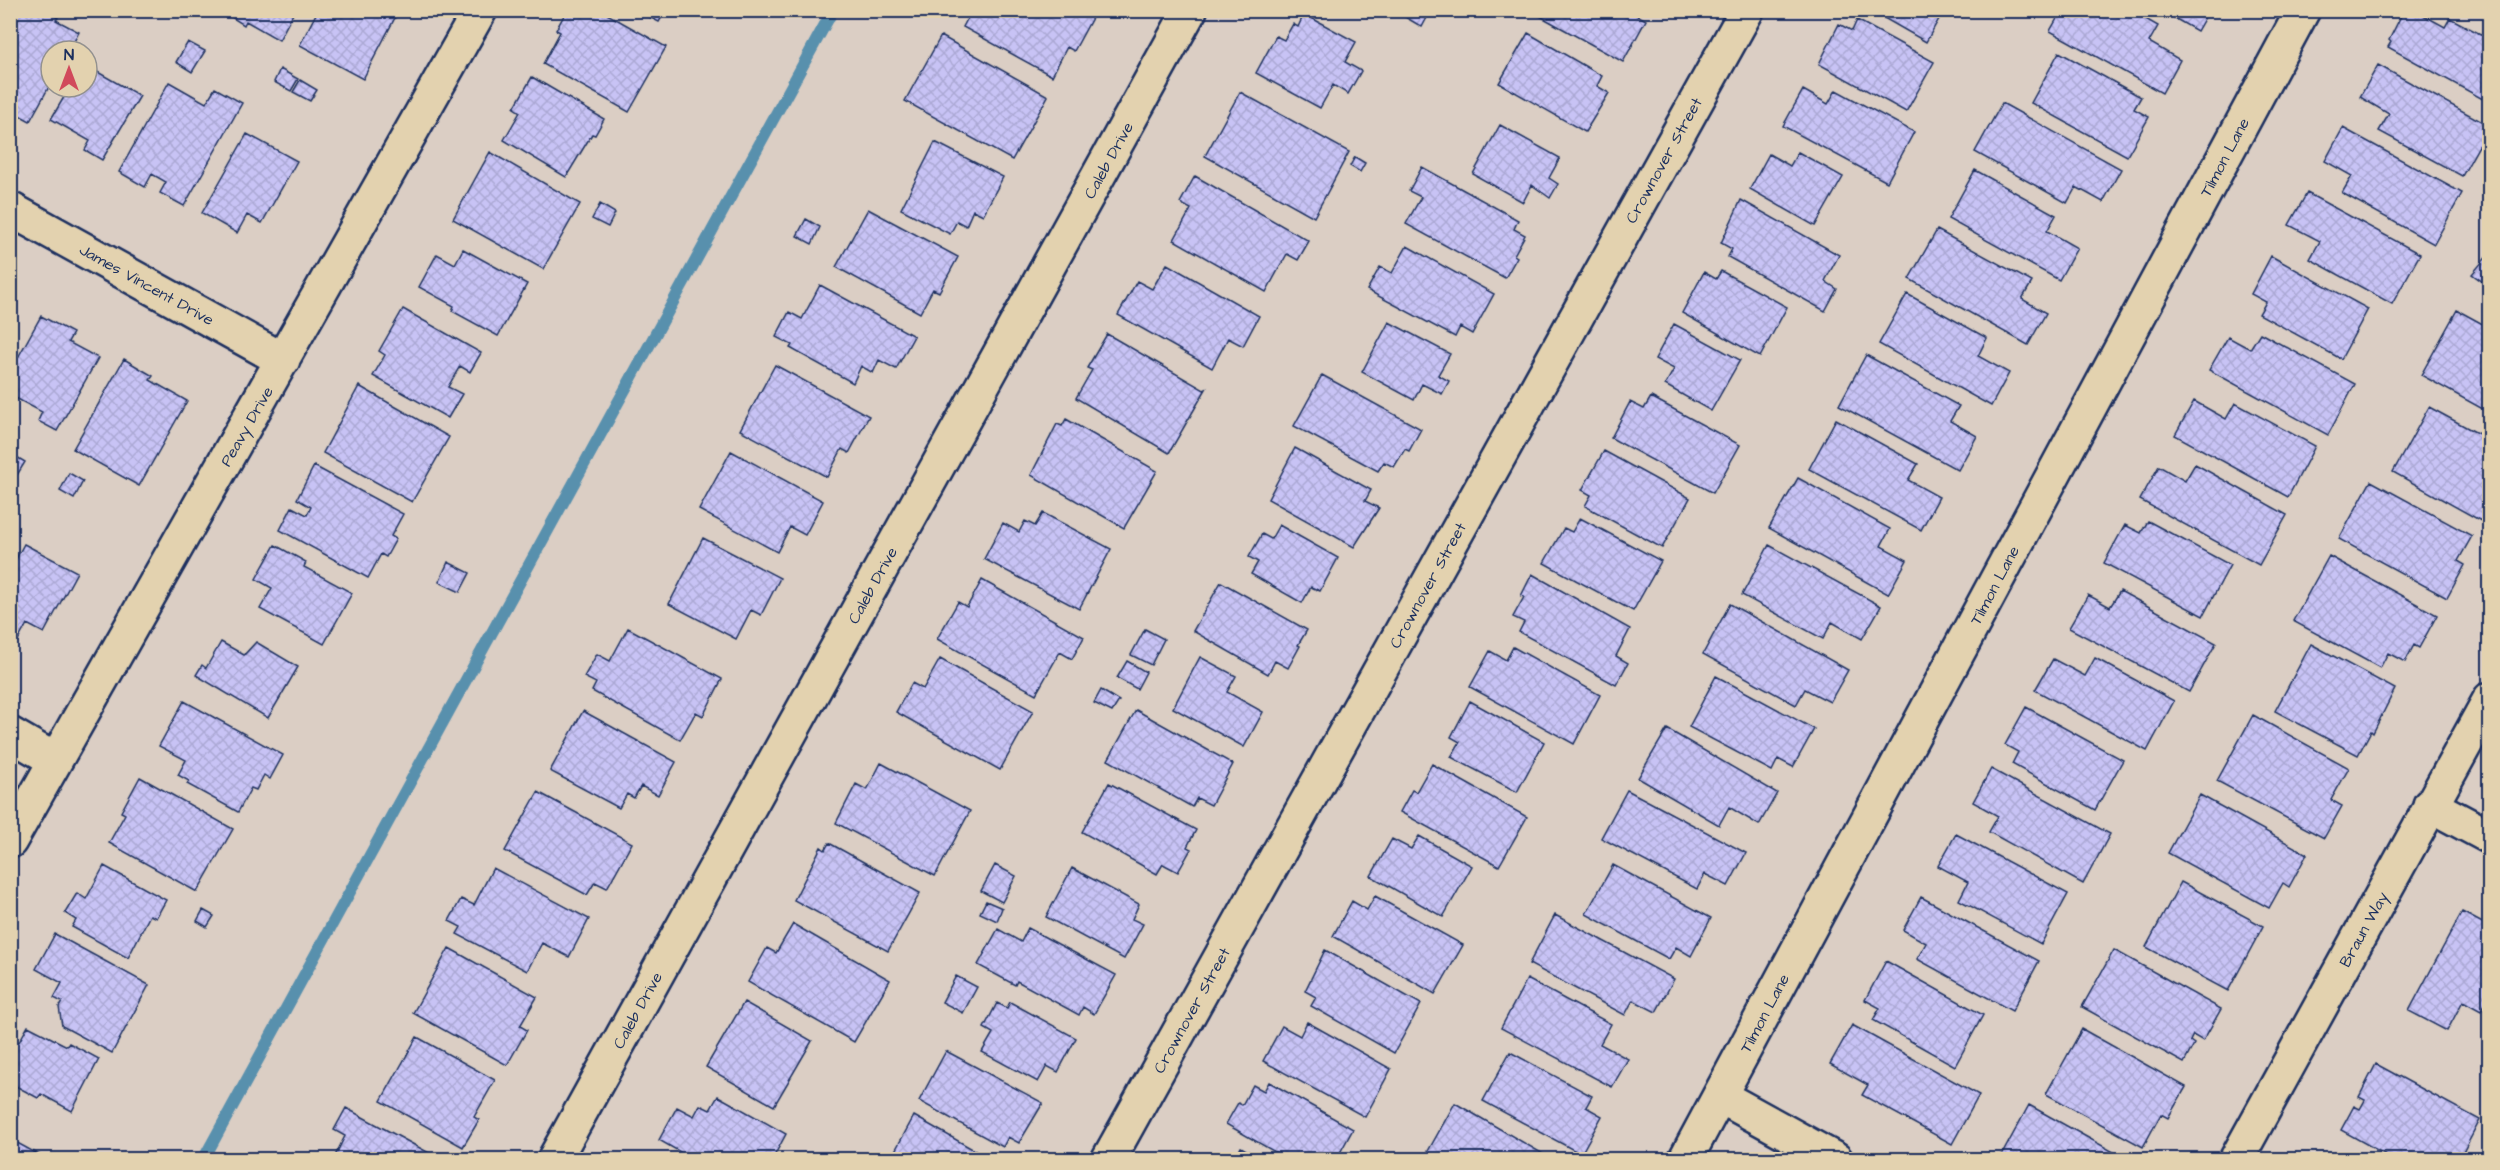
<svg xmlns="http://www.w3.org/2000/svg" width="2500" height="1170" viewBox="0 0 2500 1170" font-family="'Architects Daughter',sans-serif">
	<defs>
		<pattern id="building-cross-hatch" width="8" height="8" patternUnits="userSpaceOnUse" patternTransform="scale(1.5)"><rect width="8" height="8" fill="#c8c3f5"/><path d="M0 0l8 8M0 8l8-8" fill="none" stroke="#aba8d4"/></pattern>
	</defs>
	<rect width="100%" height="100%" fill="#dbcec4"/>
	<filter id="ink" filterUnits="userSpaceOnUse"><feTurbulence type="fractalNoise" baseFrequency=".0167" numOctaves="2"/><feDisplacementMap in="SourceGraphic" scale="12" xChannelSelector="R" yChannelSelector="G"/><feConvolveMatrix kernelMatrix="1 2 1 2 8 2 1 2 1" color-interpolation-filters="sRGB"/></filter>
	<g filter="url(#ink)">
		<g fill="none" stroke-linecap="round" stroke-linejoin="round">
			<path stroke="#5990ad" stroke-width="12" d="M 203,1160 L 833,10"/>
		</g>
		<path fill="url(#building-cross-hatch)" stroke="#1b2f5e" stroke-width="1.5" d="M 10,10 L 45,10 L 58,18 L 56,20 L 79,32 L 69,51 L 51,51 L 51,83 L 30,121 L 10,110 Z
			M 220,10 L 295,10 L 279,40 L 246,21 L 244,25 Z
			M 318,10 L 399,10 L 363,79 L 300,45 Z
			M 567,10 L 600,10 L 666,47 L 629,112 L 543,64 L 560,32 L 556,30 Z
			M 648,10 L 666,10 L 659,22 L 645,15 Z
			M 972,10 L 1084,10 L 1093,16 L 1074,51 L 1067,47 L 1052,76 L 963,27 Z
			M 1393,10 L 1431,10 L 1422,27 Z
			M 1529,10 L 1637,10 L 1635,14 L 1646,20 L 1623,62 Z
			M 1870,10 L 1944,10 L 1926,42 Z
			M 2062,10 L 2130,10 L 2158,26 L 2149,42 L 2180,60 L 2162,93 L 2050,31 Z
			M 2160,10 L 2209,10 L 2197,31 Z
			M 2404,10 L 2414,10 L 2445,27 L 2450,18 L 2490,39 L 2490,103 L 2388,47 L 2391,42 L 2389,40 Z
			M 1304,14 L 1356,42 L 1345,62 L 1361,71 L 1348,94 L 1333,85 L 1320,108 L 1256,73 L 1276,36 L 1284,40 L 1293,24 L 1298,27 Z
			M 1857,20 L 1934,62 L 1906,112 L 1819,64 L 1839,24 L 1852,31 Z
			M 1528,33 L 1602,76 L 1597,86 L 1609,93 L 1585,132 L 1499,83 Z
			M 941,36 L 1048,96 L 1012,160 L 905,101 Z
			M 188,42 L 205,51 L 192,72 L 176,62 Z
			M 2059,52 L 2141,97 L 2134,109 L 2149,117 L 2127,156 L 2031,103 Z
			M 2378,65 L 2490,126 L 2462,176 L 2379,131 L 2389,114 L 2360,97 Z
			M 87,66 L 140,96 L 102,160 L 85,150 L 90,141 L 51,119 L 70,87 L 87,87 Z
			M 280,69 L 298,79 L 291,91 L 274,82 Z
			M 532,77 L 604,119 L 595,135 L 592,134 L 566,177 L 504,140 L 520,112 L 514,108 Z
			M 300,80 L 317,90 L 310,101 L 293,92 Z
			M 169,82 L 206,103 L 215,88 L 242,103 L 184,206 L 160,193 L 166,182 L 152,174 L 145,187 L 119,172 Z
			M 1803,90 L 1828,104 L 1836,90 L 1914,132 L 1887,182 L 1783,126 Z
			M 1240,92 L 1349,152 L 1314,217 L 1205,156 Z
			M 2002,103 L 2121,169 L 2103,202 L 2076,187 L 2067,203 L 1975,152 Z
			M 1500,125 L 1560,158 L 1549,178 L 1558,184 L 1550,198 L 1532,185 L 1523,202 L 1473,174 Z
			M 2343,128 L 2462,193 L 2434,244 L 2342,193 L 2352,176 L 2325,161 Z
			M 247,134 L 297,161 L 262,223 L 247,215 L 237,233 L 202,213 Z
			M 935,142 L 1003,177 L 983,215 L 973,210 L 966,226 L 957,221 L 950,234 L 901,209 Z
			M 490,152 L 580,204 L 543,269 L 453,219 Z
			M 1798,152 L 1843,177 L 1815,226 L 1750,189 L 1769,154 L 1790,166 Z
			M 1355,157 L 1365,163 L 1360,172 L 1350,166 Z
			M 1422,167 L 1518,220 L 1514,229 L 1525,235 L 1514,255 L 1517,257 L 1505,278 L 1406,224 L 1421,197 L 1409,191 Z
			M 1975,170 L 2056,215 L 2047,231 L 2077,248 L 2059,280 L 1948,219 Z
			M 1195,176 L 1309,241 L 1298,260 L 1287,254 L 1266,292 L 1174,240 L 1191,209 L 1180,203 Z
			M 2307,193 L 2420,254 L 2392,304 L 2310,259 L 2320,241 L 2289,225 Z
			M 1741,200 L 1839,255 L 1825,281 L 1837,289 L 1825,311 L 1728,257 L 1732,249 L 1721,243 Z
			M 600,204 L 615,213 L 608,227 L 592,219 Z
			M 868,209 L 958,257 L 939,292 L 933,289 L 920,313 L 836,267 Z
			M 806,219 L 820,227 L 812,244 L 797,236 Z
			M 1937,230 L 2032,282 L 2022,299 L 2046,313 L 2028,345 L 1909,279 Z
			M 1407,246 L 1494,294 L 1472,334 L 1460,327 L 1455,337 L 1367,290 L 1380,267 L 1392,273 Z
			M 463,249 L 527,284 L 498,336 L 452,311 L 454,306 L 419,287 L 437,254 L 455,264 Z
			M 2490,253 L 2490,287 L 2472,274 Z
			M 2271,256 L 2368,309 L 2341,359 L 2259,314 L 2266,302 L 2251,294 Z
			M 1167,264 L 1259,316 L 1243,346 L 1228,338 L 1212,368 L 1118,315 L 1137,281 L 1152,289 Z
			M 1721,271 L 1787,307 L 1760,357 L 1682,313 L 1704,272 L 1716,279 Z
			M 820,285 L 914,336 L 896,369 L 879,360 L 873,373 L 861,366 L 853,383 L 790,348 L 792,345 L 776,337 L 789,312 L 802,319 Z
			M 1907,294 L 1987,338 L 1978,356 L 2009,373 L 1991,406 L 1879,344 Z
			M 403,309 L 481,353 L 470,372 L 460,366 L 448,387 L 462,394 L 448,418 L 373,376 L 385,355 L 379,351 Z
			M 2457,310 L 2490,328 L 2490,413 L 2421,375 Z
			M 41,316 L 73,333 L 68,342 L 98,358 L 57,431 L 38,421 L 42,412 L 10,395 L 10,372 Z
			M 1389,322 L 1450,354 L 1438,375 L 1449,381 L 1442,394 L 1422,384 L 1414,400 L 1362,372 Z
			M 1674,324 L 1740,360 L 1711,411 L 1665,385 L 1674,369 L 1655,359 Z
			M 2260,333 L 2355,384 L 2328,435 L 2209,370 L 2228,337 L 2250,349 Z
			M 1107,334 L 1204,390 L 1206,389 L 1169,453 L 1076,398 L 1092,370 L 1087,368 Z
			M 1866,355 L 1959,406 L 1950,421 L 1977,436 L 1958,470 L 1839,405 Z
			M 124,359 L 153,376 L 150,380 L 187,401 L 139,486 L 73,449 Z
			M 775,365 L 869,416 L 849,453 L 842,449 L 827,477 L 740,430 Z
			M 1322,375 L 1421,429 L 1409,451 L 1405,449 L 1394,467 L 1384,462 L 1378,471 L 1294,426 Z
			M 359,386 L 449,437 L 412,502 L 323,453 Z
			M 1651,397 L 1740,445 L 1713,493 L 1611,438 L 1630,402 L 1644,409 Z
			M 2194,401 L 2226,419 L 2235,403 L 2315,446 L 2288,497 L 2175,435 Z
			M 2429,407 L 2490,440 L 2490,506 L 2481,521 L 2393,472 Z
			M 1066,419 L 1157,471 L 1124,528 L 1031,475 L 1057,424 L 1062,426 Z
			M 1836,419 L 1918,464 L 1908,480 L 1939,497 L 1921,530 L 1809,469 Z
			M 1295,448 L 1371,490 L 1365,501 L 1379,508 L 1354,547 L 1268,499 Z
			M 731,451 L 823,501 L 805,535 L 790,527 L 777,552 L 699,510 Z
			M 1604,451 L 1690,498 L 1662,548 L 1585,506 L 1591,495 L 1582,490 Z
			M 10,453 L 25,462 L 17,475 L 10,471 Z
			M 2195,464 L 2287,515 L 2259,565 L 2140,500 L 2159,466 L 2185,481 Z
			M 314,466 L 403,514 L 391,536 L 396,539 L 386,557 L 381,554 L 368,578 L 280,530 L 292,507 L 307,515 L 311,507 L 297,499 Z
			M 69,473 L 83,481 L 74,499 L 60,491 Z
			M 1798,478 L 1890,529 L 1881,546 L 1907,560 L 1888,594 L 1769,528 Z
			M 2371,481 L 2472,536 L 2458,561 L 2465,565 L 2447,598 L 2339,539 Z
			M 1043,513 L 1111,549 L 1079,609 L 984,559 L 1003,523 L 1019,532 L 1025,521 L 1035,526 Z
			M 1580,518 L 1661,561 L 1633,611 L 1544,563 L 1564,528 L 1572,532 Z
			M 2148,521 L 2230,565 L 2203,616 L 2104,563 L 2125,525 L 2141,533 Z
			M 1279,525 L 1338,558 L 1320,591 L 1311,587 L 1302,603 L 1251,574 L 1258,562 L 1249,557 L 1262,534 L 1271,539 Z
			M 703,538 L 780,578 L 761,615 L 751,610 L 736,639 L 669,604 Z
			M 24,544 L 77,572 L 44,633 L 27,624 L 17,642 L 10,639 L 10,570 Z
			M 275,545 L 306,562 L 304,567 L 352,593 L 324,644 L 260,609 L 272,588 L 256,579 Z
			M 1769,545 L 1881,606 L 1862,639 L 1832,622 L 1823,639 L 1742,595 Z
			M 2329,556 L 2437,615 L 2419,648 L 2414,645 L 2405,662 L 2388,653 L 2380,668 L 2293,621 Z
			M 448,562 L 470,573 L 460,592 L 439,582 Z
			M 1532,574 L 1630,629 L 1616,656 L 1628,663 L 1616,685 L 1519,632 L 1524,622 L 1513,617 L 1524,597 L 1521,596 Z
			M 982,580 L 1084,637 L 1072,659 L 1060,652 L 1036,694 L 937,639 L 958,602 L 967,607 Z
			M 1221,582 L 1307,630 L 1298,645 L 1300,646 L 1288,668 L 1275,661 L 1268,674 L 1193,631 Z
			M 2120,591 L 2216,643 L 2189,692 L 2069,628 L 2088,595 L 2110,607 Z
			M 1730,604 L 1848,670 L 1830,702 L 1805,689 L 1796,705 L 1703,654 Z
			M 628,628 L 722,679 L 703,716 L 696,712 L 680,740 L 592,691 L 596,683 L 584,677 L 597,654 L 610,661 Z
			M 1145,629 L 1164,639 L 1151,665 L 1131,655 Z
			M 221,642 L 244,655 L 256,642 L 298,667 L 268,718 L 196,675 L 202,665 L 206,668 Z
			M 2311,644 L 2395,689 L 2373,733 L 2371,731 L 2358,755 L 2275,711 Z
			M 1513,647 L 1600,695 L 1574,744 L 1470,687 L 1490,651 L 1506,660 Z
			M 1200,657 L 1236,676 L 1227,692 L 1263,712 L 1244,747 L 1173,708 Z
			M 2095,658 L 2174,701 L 2147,751 L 2035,690 L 2053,659 L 2085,676 Z
			M 940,659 L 1033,711 L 1000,770 L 896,712 L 912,683 L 923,689 Z
			M 1127,661 L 1146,672 L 1137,689 L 1117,678 Z
			M 1716,676 L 1814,729 L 1793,767 L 1778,759 L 1772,771 L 1689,727 Z
			M 1101,690 L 1119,701 L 1112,712 L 1094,703 Z
			M 184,701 L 283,755 L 270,779 L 264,775 L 256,790 L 251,788 L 238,812 L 187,784 L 189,781 L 178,775 L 186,760 L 159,746 Z
			M 1470,701 L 1544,742 L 1517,792 L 1451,757 L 1460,742 L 1451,737 Z
			M 2026,707 L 2123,760 L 2095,810 L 2012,764 L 2018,752 L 2005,745 Z
			M 1136,710 L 1233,764 L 1211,805 L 1197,798 L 1192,807 L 1108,760 Z
			M 583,711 L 676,762 L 658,795 L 641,786 L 634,798 L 627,794 L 619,808 L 550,771 Z
			M 2253,715 L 2349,768 L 2331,800 L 2342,806 L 2324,838 L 2217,781 Z
			M 1667,729 L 1777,793 L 1759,825 L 1729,807 L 1719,825 L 1638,778 Z
			M 881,763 L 970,811 L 935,876 L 836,823 L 856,784 L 867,790 Z
			M 1432,764 L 1527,817 L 1499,866 L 1400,812 L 1412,790 L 1416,792 Z
			M 1991,769 L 2110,834 L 2083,884 L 1989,832 L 1998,816 L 1973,802 Z
			M 140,777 L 233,829 L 197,892 L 109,843 L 125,814 L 121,812 Z
			M 1109,783 L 1196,830 L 1187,847 L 1191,849 L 1178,872 L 1163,864 L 1157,874 L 1082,832 Z
			M 1627,790 L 1746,853 L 1728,886 L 1705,874 L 1697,889 L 1601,838 Z
			M 538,792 L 632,843 L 607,888 L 595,882 L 587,895 L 505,851 Z
			M 2200,795 L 2307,854 L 2289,887 L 2283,883 L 2269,908 L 2168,853 Z
			M 1956,834 L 2068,894 L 2041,944 L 1959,900 L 1968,882 L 1938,866 Z
			M 1419,836 L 1472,866 L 1443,917 L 1371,876 L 1392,839 L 1411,849 Z
			M 829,843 L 920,893 L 888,951 L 794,900 L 821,847 L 825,850 Z
			M 995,865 L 1016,876 L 1002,902 L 981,891 Z
			M 1613,865 L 1711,918 L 1691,956 L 1676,947 L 1669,959 L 1586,914 Z
			M 104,866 L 166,900 L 156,918 L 150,915 L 128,958 L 72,927 L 76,920 L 65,913 L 77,893 L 86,899 Z
			M 493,868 L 589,919 L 569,957 L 542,943 L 527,971 L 457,934 L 461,927 L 449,921 L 461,899 L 474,905 Z
			M 1072,868 L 1139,904 L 1132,919 L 1143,924 L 1124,959 L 1046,917 Z
			M 2181,882 L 2263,926 L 2228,991 L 2146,947 Z
			M 1375,896 L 1463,945 L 1435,994 L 1333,936 L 1352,901 L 1367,910 Z
			M 1921,897 L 2039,961 L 2012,1011 L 1917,959 L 1926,943 L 1903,930 Z
			M 986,901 L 1002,908 L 997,921 L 980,913 Z
			M 203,910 L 214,916 L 207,927 L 197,921 Z
			M 2462,912 L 2490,927 L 2490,996 L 2481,1011 L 2463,1001 L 2447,1031 L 2409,1011 Z
			M 1555,915 L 1674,979 L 1656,1012 L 1633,1000 L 1625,1015 L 1529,964 Z
			M 793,924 L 890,980 L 854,1042 L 748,982 L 767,948 L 776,953 Z
			M 1028,928 L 1116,975 L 1094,1014 L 1083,1007 L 1079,1015 L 1017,981 L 1015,985 L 978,965 L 998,929 L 1021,942 Z
			M 55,934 L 149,985 L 112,1053 L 62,1026 L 59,1007 L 62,1002 L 54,998 L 62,983 L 36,969 Z
			M 449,948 L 537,997 L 520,1026 L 527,1030 L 507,1065 L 413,1013 Z
			M 1325,950 L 1421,1004 L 1394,1053 L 1311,1006 L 1316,997 L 1305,991 Z
			M 2114,950 L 2221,1009 L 2203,1041 L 2193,1035 L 2190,1041 L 2194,1044 L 2184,1063 L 2082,1007 Z
			M 1886,961 L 1983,1015 L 1955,1066 L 1873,1020 L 1880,1008 L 1865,1000 Z
			M 956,976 L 977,987 L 963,1013 L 942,1002 Z
			M 1527,979 L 1611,1024 L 1600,1044 L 1628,1059 L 1612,1087 L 1501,1028 Z
			M 744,1002 L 812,1041 L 774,1106 L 706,1067 Z
			M 1010,1002 L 1076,1038 L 1058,1072 L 1047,1066 L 1038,1082 L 982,1052 L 993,1033 L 984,1028 L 997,1003 L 1007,1008 Z
			M 1307,1022 L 1391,1069 L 1365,1117 L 1263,1061 L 1282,1026 L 1300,1036 Z
			M 1852,1025 L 1979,1095 L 1952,1144 L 1862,1095 L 1868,1085 L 1830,1064 Z
			M 28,1026 L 67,1046 L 69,1043 L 99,1059 L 72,1111 L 41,1094 L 38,1098 L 10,1083 L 10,1037 L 19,1042 Z
			M 2082,1029 L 2186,1087 L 2168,1118 L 2161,1114 L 2143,1147 L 2046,1094 Z
			M 417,1037 L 495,1080 L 474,1117 L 479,1120 L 463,1147 L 381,1101 Z
			M 946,1051 L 1043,1103 L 1019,1143 L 1008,1137 L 1003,1147 L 919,1101 Z
			M 1510,1052 L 1592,1096 L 1586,1107 L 1602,1116 L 1581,1154 L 1483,1101 Z
			M 2376,1064 L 2480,1120 L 2459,1160 L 2395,1160 L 2341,1130 L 2354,1106 L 2360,1109 L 2365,1100 L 2359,1097 Z
			M 1269,1082 L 1353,1129 L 1336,1160 L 1289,1160 L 1226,1124 L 1238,1103 L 1242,1105 L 1253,1085 L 1264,1091 Z
			M 718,1096 L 786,1134 L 772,1160 L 694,1160 L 659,1140 L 677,1107 L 694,1116 L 700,1105 L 710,1110 Z
			M 1455,1103 L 1545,1155 L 1543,1160 L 1438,1160 L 1427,1153 Z
			M 2029,1105 L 2128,1160 L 1999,1160 Z
			M 346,1108 L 442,1160 L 333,1160 L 345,1136 L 334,1130 Z
			M 914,1116 L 992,1160 L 890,1160 Z
			M 10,1139 L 45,1158 L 44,1160 L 10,1160 Z
			M 1241,1147 L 1263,1160 L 1234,1160 Z"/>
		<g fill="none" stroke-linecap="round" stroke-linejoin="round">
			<defs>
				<path id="minor" d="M 10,209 L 283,360
					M 10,734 L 55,760
					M 2430,805 L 2490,837
					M 10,841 L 480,10
					M 1720,1096 L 1836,1160
					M 554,1160 L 1190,10
					M 1108,1160 L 1747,10
					M 1685,1160 L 2303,10
					M 2236,1160 L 2490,699"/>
			</defs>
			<use href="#minor" stroke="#1b2f5e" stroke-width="38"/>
			<use href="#minor" stroke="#e3d2af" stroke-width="33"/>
		</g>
	</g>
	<g text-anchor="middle" stroke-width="4.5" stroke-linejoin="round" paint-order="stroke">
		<g font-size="16" fill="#1b2f5e" stroke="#e3d2af">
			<text transform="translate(2224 157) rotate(-62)" y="6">Tilmon Lane</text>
			<text transform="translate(1108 160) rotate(-61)" y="6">Caleb Drive</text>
			<text transform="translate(1663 160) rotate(-61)" y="6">Crownover Street</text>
			<text transform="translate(147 284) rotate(29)" y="6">James Vincent Drive</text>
			<text transform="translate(246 426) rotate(-60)" y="6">Peavy Drive</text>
			<text transform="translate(872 585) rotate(-61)" y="6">Caleb Drive</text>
			<text transform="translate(1427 585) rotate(-61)" y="6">Crownover Street</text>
			<text transform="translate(1994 585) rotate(-62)" y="6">Tilmon Lane</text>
			<text transform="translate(2363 929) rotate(-61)" y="6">Braun Way</text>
			<text transform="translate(637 1010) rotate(-61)" y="6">Caleb Drive</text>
			<text transform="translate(1191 1010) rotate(-61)" y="6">Crownover Street</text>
			<text transform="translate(1764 1013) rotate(-62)" y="6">Tilmon Lane</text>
		</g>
	</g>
	<rect width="2500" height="1170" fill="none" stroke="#e3d2af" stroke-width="36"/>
	<rect x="18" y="18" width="2464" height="1134" fill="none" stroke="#1b2f5e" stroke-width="2" filter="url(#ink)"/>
	<g transform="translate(69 69)"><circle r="28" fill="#e3d2af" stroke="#93918f" stroke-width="1.5"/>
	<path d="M0-4.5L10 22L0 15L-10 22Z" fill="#d1495b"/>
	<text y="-9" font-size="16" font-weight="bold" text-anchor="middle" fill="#1b2f5e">N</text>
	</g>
</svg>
